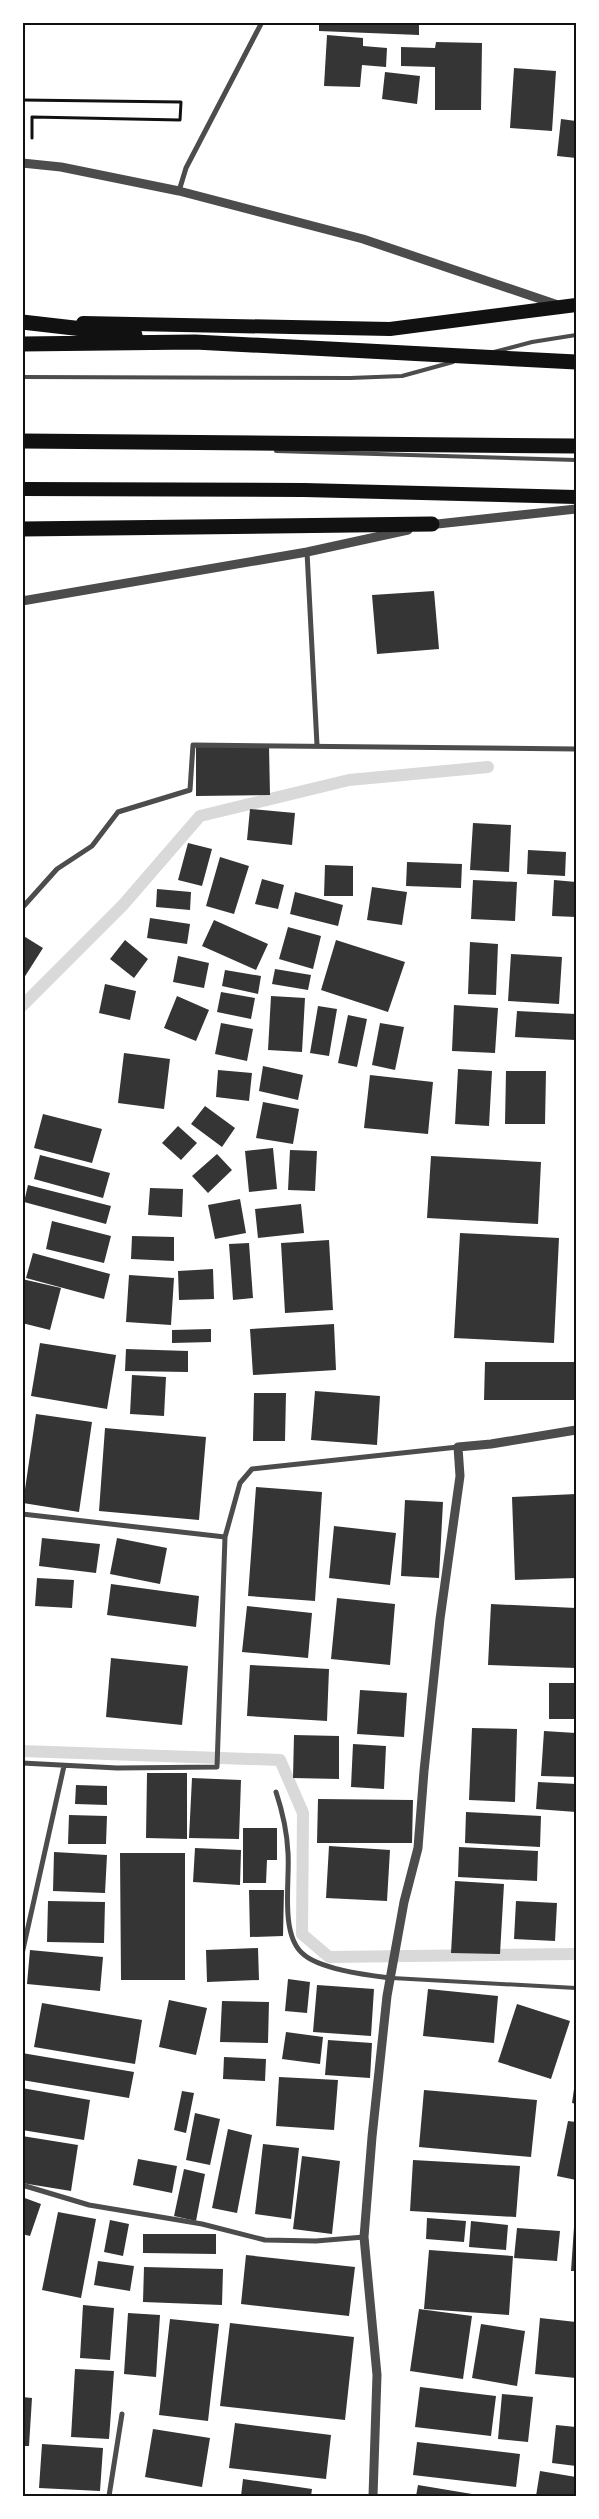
<svg xmlns="http://www.w3.org/2000/svg" width="599" height="2519" viewBox="0 0 599 2519" font-family="Commissioner,sans-serif">
	<rect width="100%" height="100%" fill="#fff"/>
	<g fill="none" stroke-linecap="round" stroke-linejoin="round">
		<path stroke="#d9d9d9" stroke-width="12" d="M 22,1006 L 123,905 L 200,816 L 349,780 L 488,767
			M 22,1751 L 280,1760 L 303,1813 L 302,1934 L 329,1957 L 576,1954"/>
	</g>
	<path fill="#353535" d="M 319,22 L 419,22 L 419,35 L 319,31 Z
		M 327,35 L 363,38 L 363,46 L 387,48 L 386,67 L 362,65 L 360,87 L 324,86 Z
		M 436,42 L 482,43 L 481,110 L 435,110 L 435,67 L 401,66 L 401,47 L 435,48 Z
		M 514,68 L 556,71 L 552,131 L 510,128 Z
		M 385,72 L 420,76 L 417,104 L 382,99 Z
		M 561,119 L 576,121 L 576,158 L 557,156 Z
		M 434,591 L 439,649 L 377,654 L 372,595 Z
		M 269,746 L 270,795 L 196,796 L 196,747 Z
		M 250,809 L 295,813 L 292,845 L 247,840 Z
		M 473,823 L 511,825 L 509,872 L 470,870 Z
		M 188,843 L 212,849 L 202,886 L 178,880 Z
		M 528,850 L 566,852 L 565,876 L 527,874 Z
		M 220,857 L 249,866 L 234,914 L 206,906 Z
		M 407,862 L 462,864 L 461,888 L 406,886 Z
		M 325,865 L 353,866 L 353,896 L 324,896 Z
		M 262,879 L 284,885 L 278,909 L 255,904 Z
		M 473,880 L 517,882 L 515,921 L 471,919 Z
		M 554,880 L 576,882 L 576,917 L 552,916 Z
		M 372,887 L 407,892 L 402,925 L 367,920 Z
		M 157,889 L 191,892 L 190,910 L 156,907 Z
		M 295,892 L 343,905 L 338,926 L 290,914 Z
		M 150,918 L 190,924 L 187,944 L 147,938 Z
		M 214,920 L 268,944 L 256,970 L 202,946 Z
		M 288,927 L 321,936 L 313,969 L 279,959 Z
		M 22,935 L 43,948 L 22,981 Z
		M 125,940 L 148,959 L 134,978 L 110,959 Z
		M 336,940 L 405,962 L 388,1012 L 321,990 Z
		M 470,942 L 498,944 L 496,995 L 468,994 Z
		M 511,954 L 562,957 L 559,1004 L 508,1001 Z
		M 178,956 L 209,963 L 204,988 L 173,982 Z
		M 275,969 L 311,975 L 308,990 L 272,984 Z
		M 225,970 L 261,976 L 258,994 L 222,986 Z
		M 105,984 L 136,991 L 130,1020 L 99,1013 Z
		M 221,992 L 255,998 L 251,1019 L 217,1012 Z
		M 177,996 L 209,1010 L 196,1041 L 164,1028 Z
		M 271,996 L 305,998 L 302,1052 L 268,1050 Z
		M 454,1005 L 498,1008 L 495,1053 L 452,1051 Z
		M 318,1006 L 337,1009 L 329,1056 L 310,1053 Z
		M 517,1011 L 576,1014 L 575,1040 L 515,1037 Z
		M 348,1015 L 367,1019 L 357,1067 L 338,1063 Z
		M 221,1023 L 253,1029 L 247,1061 L 215,1054 Z
		M 380,1023 L 404,1027 L 395,1070 L 372,1065 Z
		M 124,1053 L 170,1059 L 164,1109 L 118,1103 Z
		M 263,1066 L 303,1075 L 298,1100 L 259,1091 Z
		M 458,1069 L 492,1071 L 489,1126 L 455,1124 Z
		M 218,1070 L 252,1073 L 249,1101 L 216,1097 Z
		M 506,1071 L 546,1071 L 545,1124 L 505,1124 Z
		M 370,1075 L 433,1082 L 428,1134 L 364,1128 Z
		M 263,1102 L 299,1109 L 293,1144 L 256,1138 Z
		M 205,1106 L 235,1128 L 222,1147 L 191,1124 Z
		M 43,1114 L 102,1129 L 92,1163 L 34,1148 Z
		M 178,1126 L 197,1143 L 181,1160 L 162,1143 Z
		M 273,1148 L 277,1189 L 249,1192 L 245,1151 Z
		M 290,1150 L 317,1151 L 315,1191 L 288,1190 Z
		M 217,1154 L 232,1170 L 208,1193 L 192,1176 Z
		M 40,1155 L 110,1173 L 103,1198 L 34,1179 Z
		M 431,1156 L 541,1162 L 538,1224 L 427,1218 Z
		M 28,1185 L 111,1206 L 106,1224 L 24,1202 Z
		M 150,1188 L 183,1189 L 182,1217 L 148,1215 Z
		M 240,1199 L 246,1233 L 215,1239 L 208,1205 Z
		M 301,1204 L 304,1233 L 258,1238 L 255,1209 Z
		M 52,1221 L 111,1236 L 104,1263 L 46,1249 Z
		M 460,1233 L 559,1238 L 554,1343 L 454,1338 Z
		M 132,1236 L 174,1237 L 174,1261 L 131,1259 Z
		M 329,1240 L 333,1310 L 285,1313 L 281,1243 Z
		M 249,1243 L 253,1298 L 233,1300 L 229,1244 Z
		M 33,1253 L 110,1274 L 104,1299 L 26,1278 Z
		M 213,1269 L 214,1299 L 179,1300 L 178,1271 Z
		M 129,1275 L 174,1278 L 171,1325 L 126,1322 Z
		M 22,1279 L 61,1288 L 50,1330 L 22,1323 Z
		M 334,1324 L 336,1370 L 253,1375 L 250,1329 Z
		M 211,1329 L 211,1342 L 172,1343 L 172,1330 Z
		M 40,1343 L 116,1355 L 107,1409 L 31,1396 Z
		M 126,1349 L 188,1351 L 188,1372 L 125,1371 Z
		M 485,1362 L 576,1362 L 576,1400 L 484,1400 Z
		M 132,1375 L 166,1377 L 164,1416 L 130,1414 Z
		M 315,1391 L 380,1396 L 377,1445 L 311,1440 Z
		M 254,1393 L 286,1393 L 285,1441 L 253,1441 Z
		M 36,1414 L 92,1422 L 79,1512 L 23,1503 Z
		M 105,1428 L 206,1437 L 199,1520 L 99,1511 Z
		M 256,1487 L 322,1492 L 315,1601 L 248,1596 Z
		M 576,1494 L 576,1578 L 515,1580 L 512,1497 Z
		M 405,1500 L 443,1502 L 439,1578 L 401,1576 Z
		M 334,1526 L 396,1533 L 390,1585 L 329,1578 Z
		M 42,1538 L 100,1544 L 96,1573 L 39,1566 Z
		M 117,1538 L 167,1548 L 160,1584 L 110,1574 Z
		M 37,1578 L 74,1580 L 72,1608 L 35,1606 Z
		M 111,1584 L 199,1596 L 196,1627 L 107,1615 Z
		M 337,1598 L 395,1604 L 390,1665 L 331,1659 Z
		M 491,1604 L 576,1608 L 576,1668 L 488,1665 Z
		M 247,1606 L 312,1613 L 308,1658 L 242,1652 Z
		M 111,1658 L 188,1666 L 182,1725 L 106,1717 Z
		M 250,1665 L 329,1669 L 327,1721 L 247,1716 Z
		M 549,1683 L 576,1683 L 576,1719 L 549,1719 Z
		M 360,1690 L 407,1693 L 404,1737 L 357,1734 Z
		M 472,1728 L 517,1729 L 515,1802 L 469,1800 Z
		M 544,1731 L 576,1733 L 576,1777 L 541,1776 Z
		M 294,1735 L 339,1736 L 339,1779 L 293,1778 Z
		M 353,1744 L 386,1746 L 384,1789 L 351,1787 Z
		M 147,1773 L 187,1773 L 187,1839 L 146,1838 Z
		M 192,1778 L 241,1780 L 239,1839 L 189,1838 Z
		M 538,1782 L 576,1784 L 576,1812 L 536,1809 Z
		M 76,1785 L 107,1786 L 107,1805 L 75,1804 Z
		M 318,1799 L 413,1800 L 412,1843 L 317,1843 Z
		M 466,1812 L 541,1816 L 540,1847 L 465,1843 Z
		M 69,1815 L 107,1816 L 106,1844 L 68,1844 Z
		M 243,1828 L 277,1828 L 277,1860 L 267,1860 L 266,1883 L 243,1883 Z
		M 329,1846 L 390,1850 L 387,1901 L 326,1898 Z
		M 459,1847 L 538,1851 L 537,1881 L 458,1877 Z
		M 195,1848 L 241,1850 L 240,1885 L 193,1882 Z
		M 54,1852 L 107,1855 L 105,1893 L 53,1891 Z
		M 120,1853 L 185,1853 L 185,1980 L 121,1980 Z
		M 455,1881 L 504,1884 L 500,1954 L 451,1953 Z
		M 249,1890 L 284,1890 L 283,1936 L 250,1937 Z
		M 48,1901 L 105,1902 L 104,1943 L 47,1942 Z
		M 516,1901 L 557,1903 L 555,1941 L 514,1939 Z
		M 258,1948 L 259,1980 L 207,1982 L 206,1950 Z
		M 30,1950 L 103,1957 L 100,1991 L 27,1984 Z
		M 288,1979 L 310,1982 L 307,2013 L 285,2011 Z
		M 317,1985 L 374,1989 L 371,2036 L 313,2032 Z
		M 428,1989 L 498,1996 L 494,2043 L 423,2036 Z
		M 169,2000 L 207,2008 L 196,2055 L 159,2047 Z
		M 222,2001 L 269,2002 L 268,2043 L 220,2042 Z
		M 42,2003 L 142,2020 L 135,2064 L 34,2047 Z
		M 517,2004 L 570,2021 L 551,2079 L 498,2062 Z
		M 286,2032 L 323,2037 L 320,2064 L 282,2059 Z
		M 328,2040 L 372,2043 L 370,2078 L 325,2075 Z
		M 22,2053 L 134,2072 L 129,2098 L 22,2080 Z
		M 224,2057 L 266,2059 L 265,2081 L 223,2079 Z
		M 279,2077 L 338,2080 L 334,2130 L 276,2126 Z
		M 575,2082 L 576,2082 L 576,2104 L 572,2103 Z
		M 22,2088 L 90,2100 L 84,2140 L 22,2130 Z
		M 424,2090 L 537,2100 L 531,2157 L 419,2147 Z
		M 182,2091 L 194,2093 L 186,2133 L 174,2130 Z
		M 195,2113 L 220,2119 L 210,2165 L 186,2160 Z
		M 568,2121 L 576,2122 L 576,2180 L 557,2176 Z
		M 228,2129 L 252,2135 L 237,2213 L 212,2208 Z
		M 22,2136 L 78,2145 L 71,2191 L 22,2183 Z
		M 263,2144 L 299,2148 L 291,2219 L 255,2214 Z
		M 302,2156 L 340,2161 L 332,2234 L 293,2229 Z
		M 138,2159 L 177,2166 L 172,2193 L 133,2185 Z
		M 413,2160 L 520,2166 L 516,2217 L 410,2211 Z
		M 184,2169 L 205,2174 L 196,2221 L 174,2216 Z
		M 22,2197 L 41,2204 L 30,2236 L 22,2234 Z
		M 58,2212 L 96,2219 L 81,2298 L 42,2290 Z
		M 427,2218 L 466,2221 L 464,2242 L 426,2239 Z
		M 110,2220 L 129,2224 L 123,2256 L 104,2252 Z
		M 471,2221 L 508,2225 L 506,2250 L 469,2247 Z
		M 574,2227 L 576,2227 L 576,2271 L 571,2271 Z
		M 517,2228 L 560,2231 L 557,2261 L 514,2258 Z
		M 143,2234 L 216,2234 L 216,2254 L 143,2253 Z
		M 429,2250 L 513,2256 L 509,2315 L 424,2309 Z
		M 246,2255 L 355,2267 L 349,2316 L 241,2304 Z
		M 98,2261 L 134,2266 L 130,2291 L 94,2285 Z
		M 144,2267 L 223,2269 L 222,2305 L 143,2302 Z
		M 83,2305 L 114,2308 L 110,2360 L 80,2358 Z
		M 419,2309 L 472,2316 L 463,2379 L 410,2371 Z
		M 128,2313 L 160,2315 L 156,2377 L 124,2374 Z
		M 540,2318 L 576,2322 L 576,2378 L 535,2374 Z
		M 170,2319 L 219,2324 L 208,2421 L 159,2415 Z
		M 230,2323 L 354,2337 L 345,2420 L 220,2406 Z
		M 481,2324 L 525,2331 L 517,2386 L 472,2378 Z
		M 75,2369 L 114,2371 L 109,2439 L 71,2437 Z
		M 420,2387 L 496,2396 L 491,2436 L 415,2427 Z
		M 502,2394 L 533,2397 L 528,2442 L 498,2439 Z
		M 22,2397 L 32,2398 L 29,2446 L 22,2446 Z
		M 235,2423 L 331,2435 L 326,2479 L 229,2468 Z
		M 556,2425 L 576,2427 L 576,2466 L 552,2463 Z
		M 153,2429 L 210,2438 L 202,2487 L 145,2477 Z
		M 417,2442 L 520,2454 L 516,2487 L 413,2475 Z
		M 42,2444 L 103,2448 L 100,2491 L 39,2488 Z
		M 540,2471 L 576,2477 L 576,2496 L 536,2496 Z
		M 243,2479 L 312,2489 L 311,2496 L 241,2496 Z
		M 418,2485 L 472,2494 L 471,2496 L 416,2496 Z"/>
	<g fill="none" stroke-linecap="round" stroke-linejoin="round">
		<path stroke="#111" stroke-width="3" d="M 22,100 L 181,102 L 180,120 L 32,117 L 32,138"/>
		<path stroke="#4c4c4c" stroke-width="4" d="M 494,352 L 532,342 L 576,335
			M 22,377 L 350,378 L 402,376 L 453,362
			M 276,451 L 576,460
			M 392,1978 L 576,1988"/>
		<path stroke="#4c4c4c" stroke-width="5" d="M 179,191 L 186,168 L 262,22
			M 307,552 L 317,745
			M 22,908 L 57,869 L 92,846 L 118,812 L 190,790 L 193,745 L 576,749
			M 22,1514 L 225,1537
			M 22,1763 L 117,1768 L 217,1767 L 225,1537 L 240,1483 L 252,1469 L 458,1447
			M 276,1792 C 283,1813 287,1831 288,1853 C 290,1880 280,1933 302,1953 C 318,1969 367,1975 390,1978
			M 22,1954 L 64,1766
			M 22,2185 L 89,2205 L 202,2224 L 265,2240 L 316,2241 L 364,2237
			M 109,2496 L 122,2414"/>
		<path stroke="#4c4c4c" stroke-width="9" d="M 22,163 L 61,167 L 179,191 L 363,239 L 558,305
			M 428,525 L 576,509
			M 22,601 L 307,552 L 408,530
			M 373,2496 L 377,2375 L 364,2237 L 372,2137 L 387,1996 L 404,1902 L 418,1848 L 424,1771 L 440,1619 L 460,1476 L 458,1447 L 491,1444 L 576,1430"/>
		<path stroke="#111" stroke-width="14" d="M 83,323 L 390,329 L 576,305
			M 22,489 L 304,490 L 576,497"/>
		<path stroke="#111" stroke-width="15" d="M 22,322 L 135,335
			M 22,344 L 195,342 L 576,362
			M 22,441 L 576,446
			M 22,529 L 432,524"/>
	</g>
	<rect width="599" height="2519" fill="none" stroke="#ffffff" stroke-width="48"/>
	<rect x="24" y="24" width="551" height="2471" fill="none" stroke="#111" stroke-width="2"/>
</svg>
